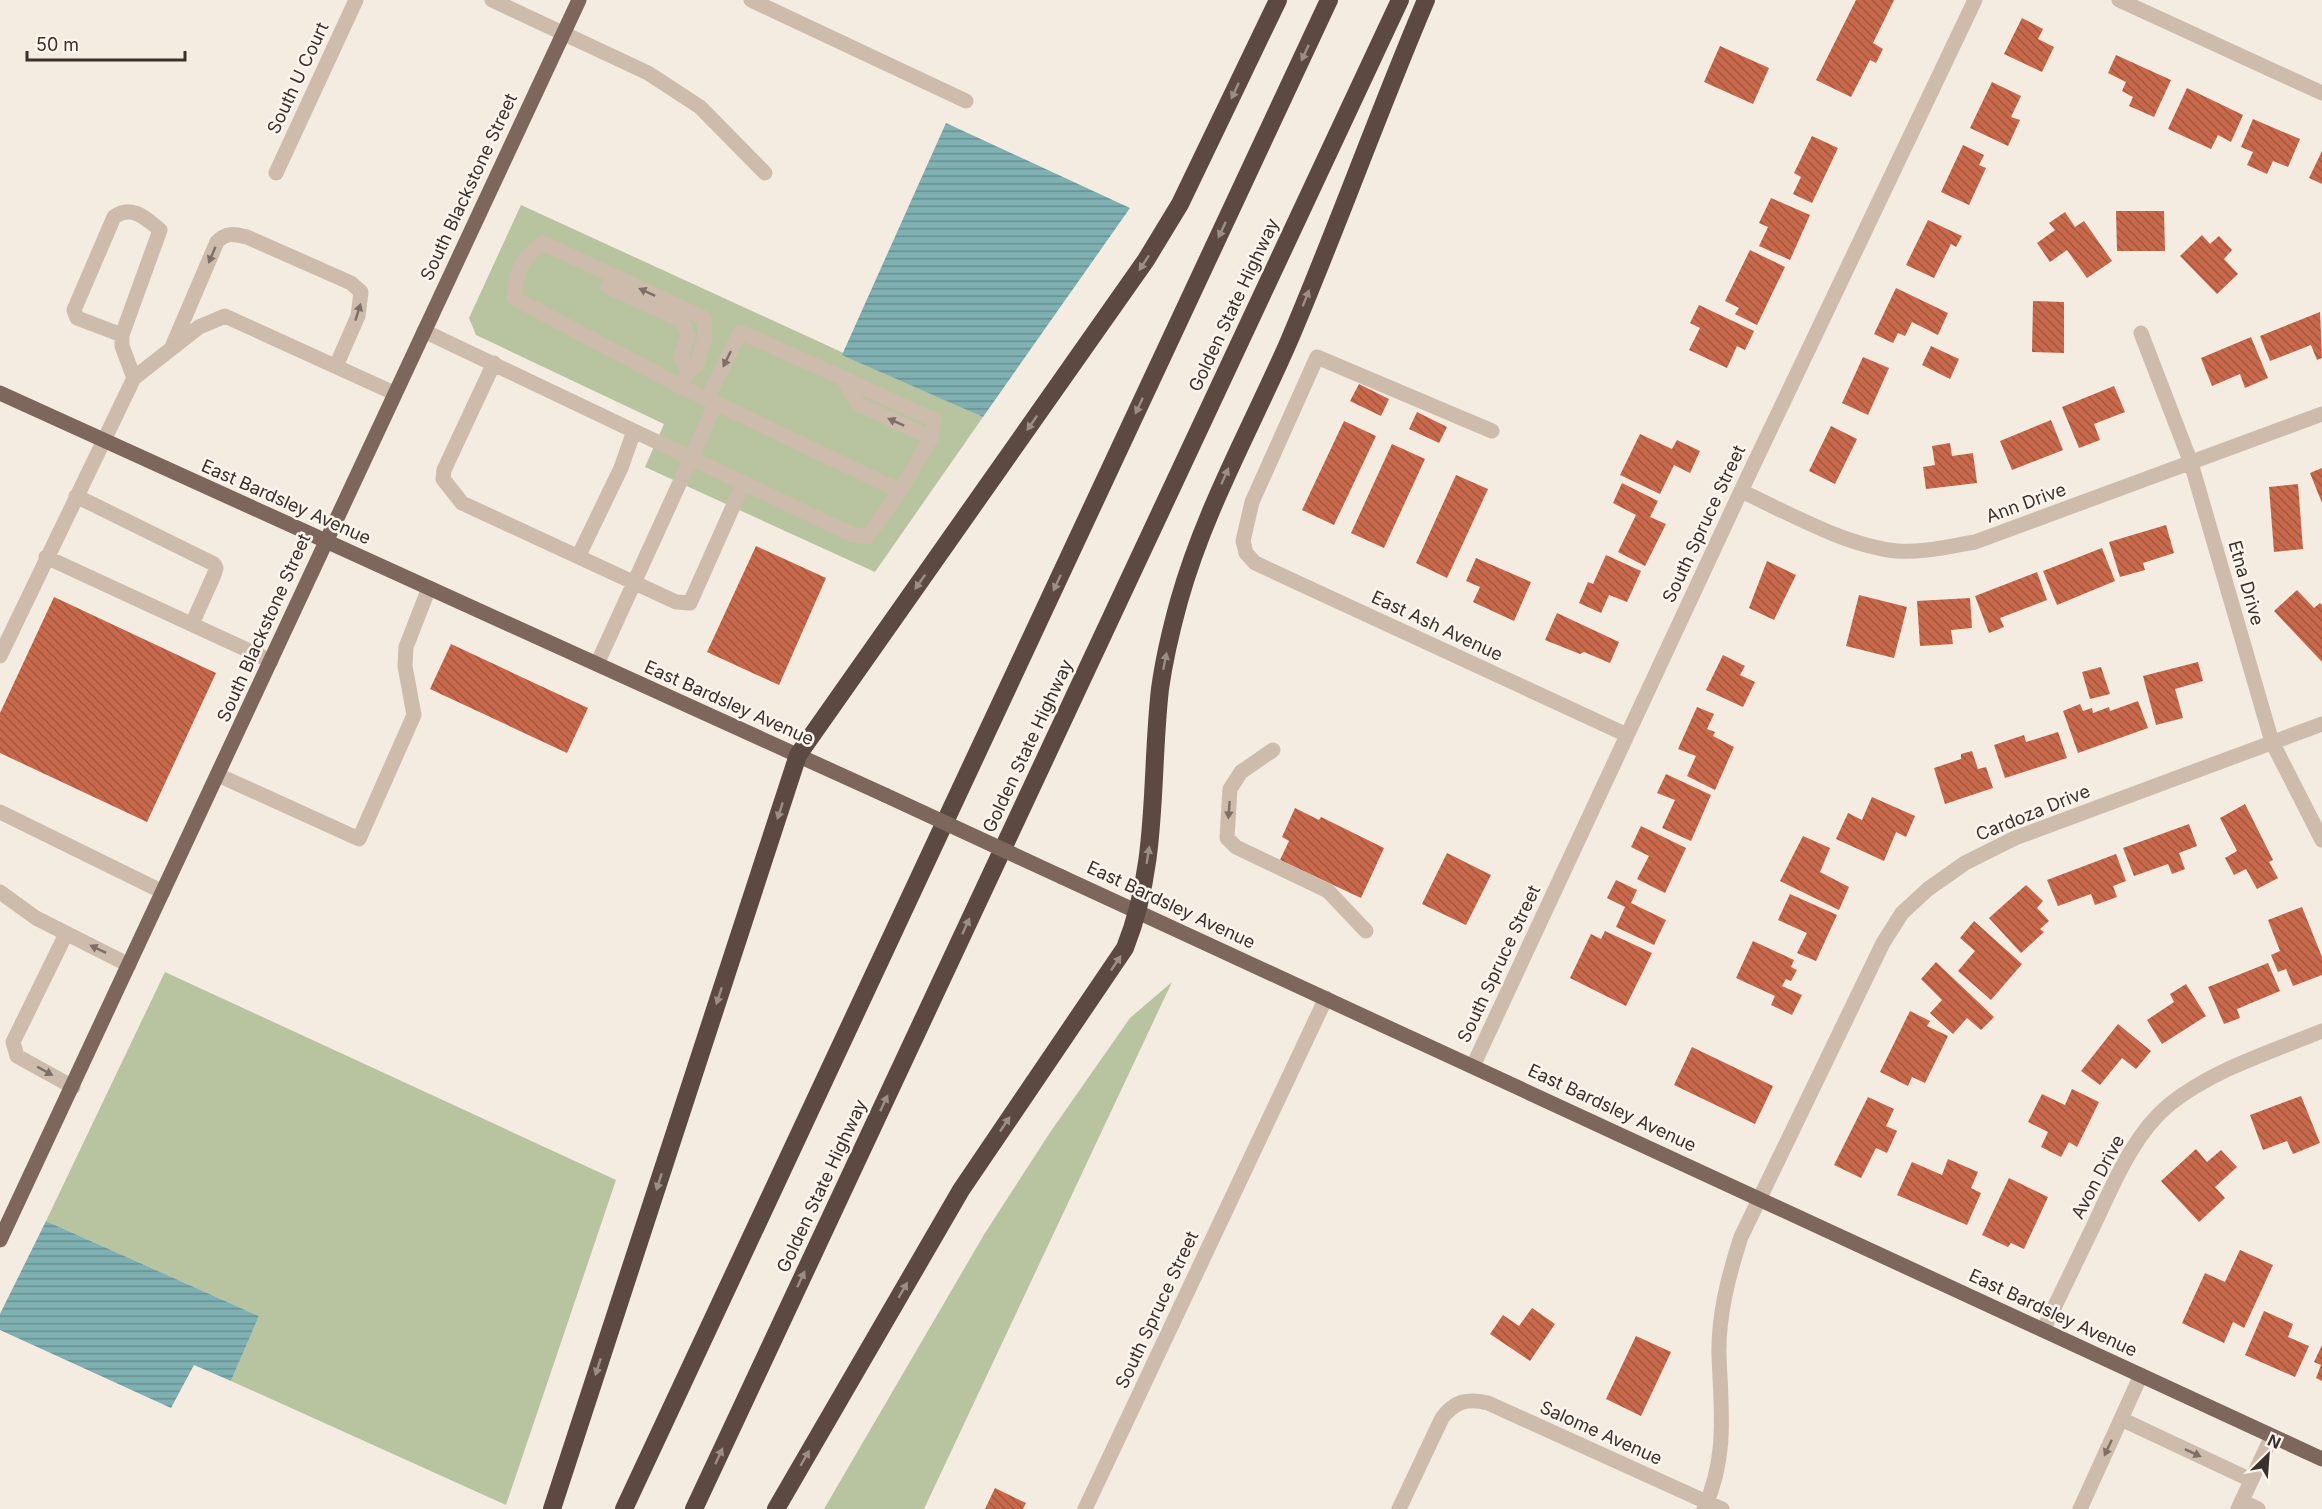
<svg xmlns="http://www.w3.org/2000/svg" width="2322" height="1509" viewBox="0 0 2322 1509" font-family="Inter,sans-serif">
	<defs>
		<pattern id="water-rules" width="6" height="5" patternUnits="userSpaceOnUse" patternTransform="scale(1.5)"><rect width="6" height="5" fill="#7fb0b2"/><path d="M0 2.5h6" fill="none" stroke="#699091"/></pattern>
		<pattern id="building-back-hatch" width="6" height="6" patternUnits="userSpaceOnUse" patternTransform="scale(1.5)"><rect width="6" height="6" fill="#c8694b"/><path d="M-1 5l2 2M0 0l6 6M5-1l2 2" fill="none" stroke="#a4573f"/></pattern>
	</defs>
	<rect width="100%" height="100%" fill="#f4ebe1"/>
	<path fill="#b8c4a0" d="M 521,205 L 983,417 L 875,572 L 645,467 L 664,424 L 476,335 L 469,318 Z
		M 165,972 L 616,1180 L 506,1505 L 231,1381 L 259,1316 L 46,1221 Z
		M 1172,982 L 924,1509 L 824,1509 L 985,1233 L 1051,1131 L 1130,1018 Z"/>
	<path fill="url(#water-rules)" d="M 946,123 L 1130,208 L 983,417 L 842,355 Z
		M 46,1221 L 259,1316 L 231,1381 L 194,1365 L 171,1408 L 0,1330 L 0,1314 Z"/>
	<path fill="url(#building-back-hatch)" d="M 1856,0 L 1894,0 L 1873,43 L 1883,49 L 1876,63 L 1870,60 L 1851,97 L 1816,80 Z
		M 2022,18 L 2043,29 L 2038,39 L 2054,47 L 2042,72 L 2004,54 Z
		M 1720,46 L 1769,68 L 1753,104 L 1704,82 Z
		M 2116,55 L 2171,80 L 2154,117 L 2129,106 L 2133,97 L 2122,91 L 2126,82 L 2108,73 Z
		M 1992,82 L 2021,96 L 2011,117 L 2020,120 L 2008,146 L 1970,128 Z
		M 2187,88 L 2243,115 L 2231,142 L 2218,135 L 2211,149 L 2168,129 Z
		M 2253,119 L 2300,139 L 2288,167 L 2273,161 L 2267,174 L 2247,165 L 2253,152 L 2241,147 Z
		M 1812,136 L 1838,148 L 1812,203 L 1793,194 L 1801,177 L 1794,173 Z
		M 1963,145 L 1984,155 L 1979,165 L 1986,168 L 1969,205 L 1941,192 Z
		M 2322,151 L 2322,184 L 2309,178 Z
		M 1771,198 L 1810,215 L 1790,260 L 1759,246 L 1768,227 L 1759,223 Z
		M 2116,211 L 2164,211 L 2165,251 L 2117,251 Z
		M 2065,212 L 2075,227 L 2084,221 L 2112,261 L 2087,278 L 2067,250 L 2050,262 L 2037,243 L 2055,230 L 2049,223 Z
		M 1928,220 L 1962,236 L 1956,247 L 1951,244 L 1934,278 L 1906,265 Z
		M 2202,235 L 2210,244 L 2219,236 L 2232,250 L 2224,259 L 2238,274 L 2217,294 L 2180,256 Z
		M 1750,250 L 1785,267 L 1757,325 L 1735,314 L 1739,308 L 1725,301 Z
		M 1896,288 L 1948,313 L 1938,335 L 1912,322 L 1905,336 L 1898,333 L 1893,343 L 1874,334 Z
		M 2033,301 L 2064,302 L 2064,353 L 2032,352 Z
		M 1699,305 L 1754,331 L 1745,350 L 1737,346 L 1727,368 L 1689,350 L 1700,328 L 1690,323 Z
		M 2320,312 L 2322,358 L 2317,360 L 2311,345 L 2270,361 L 2260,336 Z
		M 2251,337 L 2268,378 L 2245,388 L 2240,374 L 2212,386 L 2201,358 Z
		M 1931,346 L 1959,359 L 1950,379 L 1922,365 Z
		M 1863,357 L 1889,368 L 1868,415 L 1842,403 Z
		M 1359,384 L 1389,399 L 1381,416 L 1350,401 Z
		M 2114,386 L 2125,412 L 2094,424 L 2100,440 L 2079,448 L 2062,407 Z
		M 1417,412 L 1447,427 L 1439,443 L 1409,429 Z
		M 2051,420 L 2063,450 L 2012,470 L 2000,441 Z
		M 1344,421 L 1376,436 L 1334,525 L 1302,510 Z
		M 1831,426 L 1857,439 L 1835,484 L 1809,471 Z
		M 1640,434 L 1672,449 L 1677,440 L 1700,451 L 1690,473 L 1674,465 L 1660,494 L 1620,475 Z
		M 1950,443 L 1952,456 L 1973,453 L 1977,483 L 1926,489 L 1923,467 L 1935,465 L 1932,446 Z
		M 1392,444 L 1425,459 L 1384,548 L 1351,533 Z
		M 2322,468 L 2322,503 L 2310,473 Z
		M 1456,475 L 1488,489 L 1447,578 L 1416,563 Z
		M 1622,483 L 1658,501 L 1650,517 L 1666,524 L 1645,566 L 1618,552 L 1636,515 L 1613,503 Z
		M 2298,484 L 2303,549 L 2274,552 L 2269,487 Z
		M 2166,525 L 2174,553 L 2143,563 L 2145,570 L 2120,577 L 2109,542 Z
		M 756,546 L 826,578 L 779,685 L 707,652 Z
		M 2102,548 L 2115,581 L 2057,605 L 2043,571 Z
		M 1606,555 L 1641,571 L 1627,602 L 1609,595 L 1601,613 L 1579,603 L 1588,582 L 1593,584 Z
		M 1476,558 L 1531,582 L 1514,621 L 1473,602 L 1480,587 L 1466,581 Z
		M 1767,561 L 1796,575 L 1774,620 L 1749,608 Z
		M 2037,572 L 2047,600 L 2000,618 L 2004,627 L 1989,633 L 1975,596 Z
		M 2297,590 L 2314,608 L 2320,603 L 2322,605 L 2322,662 L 2274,611 Z
		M 1859,595 L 1907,607 L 1894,658 L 1846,646 Z
		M 54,597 L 216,673 L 147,822 L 0,753 L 0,713 Z
		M 1970,598 L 1972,628 L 1951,630 L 1953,644 L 1920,646 L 1917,601 Z
		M 1557,613 L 1619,642 L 1610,663 L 1584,652 L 1580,654 L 1545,640 Z
		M 451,644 L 588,708 L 567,753 L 430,689 Z
		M 1723,655 L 1745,666 L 1740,675 L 1755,682 L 1743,707 L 1706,690 Z
		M 2198,662 L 2203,681 L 2175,689 L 2183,718 L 2156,725 L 2143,676 Z
		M 2101,667 L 2110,694 L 2090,699 L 2082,672 Z
		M 2138,701 L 2148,728 L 2078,753 L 2063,711 L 2080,704 L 2083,711 L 2092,708 L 2093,713 L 2109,707 L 2110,711 Z
		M 1697,707 L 1714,714 L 1707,729 L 1715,732 L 1713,736 L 1734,747 L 1715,790 L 1687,776 L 1696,756 L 1678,749 Z
		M 2058,732 L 2067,758 L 2005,778 L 1994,745 L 2024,735 L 2026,742 Z
		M 1972,751 L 1978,769 L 1986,767 L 1993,788 L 1945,804 L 1934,768 L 1961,759 L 1961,754 Z
		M 1666,774 L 1711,795 L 1691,841 L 1662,828 L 1675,800 L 1657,793 Z
		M 1872,797 L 1915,816 L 1906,837 L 1896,832 L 1884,861 L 1836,839 L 1848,813 L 1862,820 Z
		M 2245,804 L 2273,860 L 2269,862 L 2278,878 L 2257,889 L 2246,869 L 2234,875 L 2225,858 L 2237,851 L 2220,818 Z
		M 1295,808 L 1319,820 L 1321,817 L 1384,848 L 1361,898 L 1280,860 L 1289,841 L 1282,837 Z
		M 2189,824 L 2197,846 L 2179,853 L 2185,869 L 2172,874 L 2168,864 L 2134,876 L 2123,848 Z
		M 1641,826 L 1686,848 L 1665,893 L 1637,879 L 1649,856 L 1631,847 Z
		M 1803,836 L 1830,848 L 1820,872 L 1849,887 L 1839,910 L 1780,881 Z
		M 1447,853 L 1491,875 L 1466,925 L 1422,904 Z
		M 2116,854 L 2126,881 L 2113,886 L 2117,897 L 2095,905 L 2091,894 L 2058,906 L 2047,880 Z
		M 1616,880 L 1637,890 L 1631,903 L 1666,920 L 1654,945 L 1616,927 L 1625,907 L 1607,898 Z
		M 2026,885 L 2043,901 L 2037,908 L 2049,921 L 2040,929 L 2044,932 L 2021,953 L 1989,918 Z
		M 1790,894 L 1837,915 L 1816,961 L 1797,953 L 1807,933 L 1778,920 Z
		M 2302,907 L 2322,957 L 2322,975 L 2293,986 L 2286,969 L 2278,972 L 2271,955 L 2280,951 L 2268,920 Z
		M 1974,921 L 2022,964 L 1991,1000 L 1958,971 L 1975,951 L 1960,938 Z
		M 1605,931 L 1652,953 L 1626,1006 L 1570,978 L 1591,934 L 1601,939 Z
		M 1753,941 L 1794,960 L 1791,967 L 1797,970 L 1791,981 L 1786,979 L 1782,986 L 1802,995 L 1792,1015 L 1771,1005 L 1775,996 L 1736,978 Z
		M 1936,962 L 1994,1017 L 1981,1030 L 1967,1018 L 1953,1034 L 1930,1013 L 1942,1000 L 1921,979 Z
		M 2268,963 L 2280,991 L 2237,1009 L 2240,1018 L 2224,1024 L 2208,987 Z
		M 2186,984 L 2206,1016 L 2162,1044 L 2147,1020 L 2174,1002 L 2170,994 Z
		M 1910,1011 L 1930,1021 L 1927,1026 L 1948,1036 L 1925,1083 L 1912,1077 L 1908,1086 L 1880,1072 Z
		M 2118,1024 L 2151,1051 L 2136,1069 L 2122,1058 L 2100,1085 L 2081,1071 Z
		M 1692,1047 L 1773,1086 L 1755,1124 L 1674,1085 Z
		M 2072,1089 L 2099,1102 L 2077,1147 L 2069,1142 L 2061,1157 L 2041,1147 L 2048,1132 L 2028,1122 L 2042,1094 L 2065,1105 Z
		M 2301,1096 L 2320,1143 L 2293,1154 L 2287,1141 L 2263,1150 L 2250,1115 Z
		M 1868,1097 L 1894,1109 L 1886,1126 L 1897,1131 L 1887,1153 L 1876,1148 L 1861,1178 L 1834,1165 Z
		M 2196,1149 L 2207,1162 L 2221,1150 L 2237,1167 L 2215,1187 L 2225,1198 L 2199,1222 L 2161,1181 Z
		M 1948,1159 L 1978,1172 L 1971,1188 L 1981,1193 L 1967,1225 L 1897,1195 L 1912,1162 L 1942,1175 Z
		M 2009,1178 L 2048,1197 L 2024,1249 L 2011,1243 L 2008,1247 L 1982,1235 Z
		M 2240,1250 L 2273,1265 L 2244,1328 L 2233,1322 L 2224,1343 L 2182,1323 L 2205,1273 L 2225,1282 Z
		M 1532,1308 L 1555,1324 L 1530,1361 L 1490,1334 L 1503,1315 L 1519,1326 Z
		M 2264,1311 L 2293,1324 L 2288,1337 L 2309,1346 L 2295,1377 L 2245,1355 Z
		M 1636,1336 L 1671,1352 L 1641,1416 L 1606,1399 Z
		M 2322,1345 L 2322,1381 L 2316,1378 L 2321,1365 L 2314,1362 Z
		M 995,1488 L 1026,1503 L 1023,1509 L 985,1509 Z"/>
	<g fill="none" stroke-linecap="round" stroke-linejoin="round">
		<path stroke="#cdbbac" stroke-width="15" d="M 492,0 L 648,73 L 700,107 L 765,173
			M 751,0 L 966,101
			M 2119,0 L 2322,93
			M 276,173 L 356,0
			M 613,276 L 608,287 L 681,320 L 688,335 L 681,357 L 688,371
			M 424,331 L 634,431 L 621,468 L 579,555
			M 2141,333 L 2191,463 L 2272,742 L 2322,840
			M 122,335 L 77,318 L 74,310 L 114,217 C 131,204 146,218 160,230 L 122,335 L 122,346 L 134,378
			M 172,347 L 217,242 C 226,232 234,234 247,237 L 351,283 L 361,292 L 358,316 L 336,366
			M 494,363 L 444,470 L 443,479 L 462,503 L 676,602 L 690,603 L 743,484
			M 843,378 L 934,420 L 931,438
			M 682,387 L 688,371 L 696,366 L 705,337 L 704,318 L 543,243 C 520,260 517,269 514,298 L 682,387 L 900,491
			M 707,399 L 740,332 L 843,378 L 858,404 L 931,438 L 900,491 L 867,537 L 851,534 L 691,458 L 716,403
			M 1492,431 L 1317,357 L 1252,502 L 1243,541 L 1246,553 L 1255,563 L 1627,735
			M 1741,491 C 1787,512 1845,546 1897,551 C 1922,553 1950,546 1975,542 L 2322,414
			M 76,496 L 214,564 L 216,568 L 214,575 L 192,624
			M 46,557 L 271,661
			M 0,656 L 134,378 L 199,327 L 225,316 L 394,393
			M 597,664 L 691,458 L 634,431
			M 1273,750 L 1241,772 L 1230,789 L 1227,838 L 1236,847 L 1328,891 L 1366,931
			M 218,775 L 359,839 L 414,715 L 405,666 L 406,647 L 429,588
			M 0,812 L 163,892
			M 0,892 L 36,918 L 129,965
			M 66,934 L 13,1042 L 17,1056 L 73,1087
			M 1473,1066 L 1741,491 L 1975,0
			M 2043,1330 C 2060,1296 2076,1262 2093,1227 C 2113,1185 2133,1134 2170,1104 C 2214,1069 2271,1052 2322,1031
			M 2121,1419 L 2251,1480
			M 2242,1501 L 2258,1509
			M 1085,1509 L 1326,998
			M 1399,1509 L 1442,1418 C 1455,1401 1467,1398 1488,1403 L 1722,1509
			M 1704,1509 C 1728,1456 1721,1410 1719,1355 C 1718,1315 1729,1274 1741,1237 L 1883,943 L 1902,913 L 1928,889 L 1965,863 L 2015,838 L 2322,724
			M 2080,1509 L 2141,1375
			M 2238,1509 L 2272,1436"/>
		<path stroke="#7d675c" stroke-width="15" d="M 0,393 L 885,795
			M 1062,877 L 2322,1459
			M 0,1240 L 579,0"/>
		<path stroke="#5c4a42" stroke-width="18" d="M 552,1509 L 798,755 L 1146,260 L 1180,204 L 1278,0
			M 624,1509 L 1329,0
			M 694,1509 L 1400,0
			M 776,1509 L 961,1190 L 1125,948 C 1159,863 1150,778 1160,689 C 1164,660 1171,630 1179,601 C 1205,509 1251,428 1289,341 C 1337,228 1378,113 1426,0"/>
		<path stroke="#7d675c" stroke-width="15" d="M 885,795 L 1062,877"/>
	</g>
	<defs><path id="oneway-solid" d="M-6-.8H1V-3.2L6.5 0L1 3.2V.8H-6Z" transform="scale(1.5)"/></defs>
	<g fill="#9c8e87">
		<use href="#oneway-solid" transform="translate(1305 53) rotate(115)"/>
		<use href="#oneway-solid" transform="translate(1235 91) rotate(115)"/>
		<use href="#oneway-solid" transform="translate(1222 230) rotate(115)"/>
		<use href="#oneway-solid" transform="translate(1144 263) rotate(123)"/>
		<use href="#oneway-solid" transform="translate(1306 298) rotate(-68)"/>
		<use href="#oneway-solid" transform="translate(1139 406) rotate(115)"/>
		<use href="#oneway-solid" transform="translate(1032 423) rotate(125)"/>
		<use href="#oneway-solid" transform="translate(1225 476) rotate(-66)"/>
		<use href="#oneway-solid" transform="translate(920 582) rotate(125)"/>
		<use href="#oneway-solid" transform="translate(1057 583) rotate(115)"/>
		<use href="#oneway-solid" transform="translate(1165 661) rotate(-79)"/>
		<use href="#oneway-solid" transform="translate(780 811) rotate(108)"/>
		<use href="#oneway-solid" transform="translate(1148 855) rotate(-81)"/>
		<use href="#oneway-solid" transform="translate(966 926) rotate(-65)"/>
		<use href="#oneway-solid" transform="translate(1116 963) rotate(-56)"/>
		<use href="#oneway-solid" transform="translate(719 996) rotate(108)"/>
		<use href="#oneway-solid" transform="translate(884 1103) rotate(-65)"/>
		<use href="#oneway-solid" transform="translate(1005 1124) rotate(-56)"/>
		<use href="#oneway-solid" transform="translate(659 1182) rotate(108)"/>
		<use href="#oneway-solid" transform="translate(801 1279) rotate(-65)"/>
		<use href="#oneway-solid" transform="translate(903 1290) rotate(-60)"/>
		<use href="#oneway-solid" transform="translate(598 1367) rotate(108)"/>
		<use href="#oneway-solid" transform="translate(719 1456) rotate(-65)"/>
		<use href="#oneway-solid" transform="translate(805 1458) rotate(-60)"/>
	</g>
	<g fill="#7d6f65">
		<use href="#oneway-solid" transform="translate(212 255) rotate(113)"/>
		<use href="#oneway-solid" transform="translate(647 292) rotate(-155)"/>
		<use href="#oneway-solid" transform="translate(358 312) rotate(-73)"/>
		<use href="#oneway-solid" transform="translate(727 359) rotate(116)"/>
		<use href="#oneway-solid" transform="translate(896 422) rotate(-156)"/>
		<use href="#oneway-solid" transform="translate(1229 810) rotate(94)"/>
		<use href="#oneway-solid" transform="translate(98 949) rotate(-154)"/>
		<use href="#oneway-solid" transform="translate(45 1071) rotate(29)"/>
		<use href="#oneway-solid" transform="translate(2108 1448) rotate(115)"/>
		<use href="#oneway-solid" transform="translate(2193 1453) rotate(25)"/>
	</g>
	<g text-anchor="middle" stroke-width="5" stroke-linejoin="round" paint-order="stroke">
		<g font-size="18" fill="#3b302b" stroke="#fbf5ee">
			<text transform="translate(298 78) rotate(-65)" y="6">South U Court</text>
			<text transform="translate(469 187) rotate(-65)" y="6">South Blackstone Street</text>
			<text transform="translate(1234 305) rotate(-65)" y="6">Golden State Highway</text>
			<text transform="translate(286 502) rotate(24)" y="6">East Bardsley Avenue</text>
			<text transform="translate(2026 503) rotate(-20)" y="6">Ann Drive</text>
			<text transform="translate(1704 524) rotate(-65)" y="6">South Spruce Street</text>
			<text transform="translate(2246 583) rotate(74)" y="6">Etna Drive</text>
			<text transform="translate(1437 626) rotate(25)" y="6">East Ash Avenue</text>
			<text transform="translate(264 628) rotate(-66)" y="6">South Blackstone Street</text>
			<text transform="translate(729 703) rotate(24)" y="6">East Bardsley Avenue</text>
			<text transform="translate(1028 746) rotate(-65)" y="6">Golden State Highway</text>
			<text transform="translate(2033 813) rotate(-22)" y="6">Cardoza Drive</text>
			<text transform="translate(1171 905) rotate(25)" y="6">East Bardsley Avenue</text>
			<text transform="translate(1499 964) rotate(-65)" y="6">South Spruce Street</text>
			<text transform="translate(1612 1108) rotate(25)" y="6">East Bardsley Avenue</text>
			<text transform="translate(2098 1177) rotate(-62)" y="6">Avon Drive</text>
			<text transform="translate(822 1186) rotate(-65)" y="6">Golden State Highway</text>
			<text transform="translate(1157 1310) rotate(-65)" y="6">South Spruce Street</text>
			<text transform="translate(2053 1313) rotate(25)" y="6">East Bardsley Avenue</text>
			<text transform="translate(1601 1433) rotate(24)" y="6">Salome Avenue</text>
		</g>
	</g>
	<g transform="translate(2268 1455) rotate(25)" stroke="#fbf5ee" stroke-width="4.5" paint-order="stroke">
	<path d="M0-4.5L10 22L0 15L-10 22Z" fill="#3b302b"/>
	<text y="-9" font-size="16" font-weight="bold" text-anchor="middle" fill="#3b302b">N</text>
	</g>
	<path d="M27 51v9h158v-9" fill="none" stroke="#3b302b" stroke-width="3"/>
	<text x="36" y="51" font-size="18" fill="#3b302b" stroke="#fbf5ee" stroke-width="4.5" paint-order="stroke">50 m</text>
</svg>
